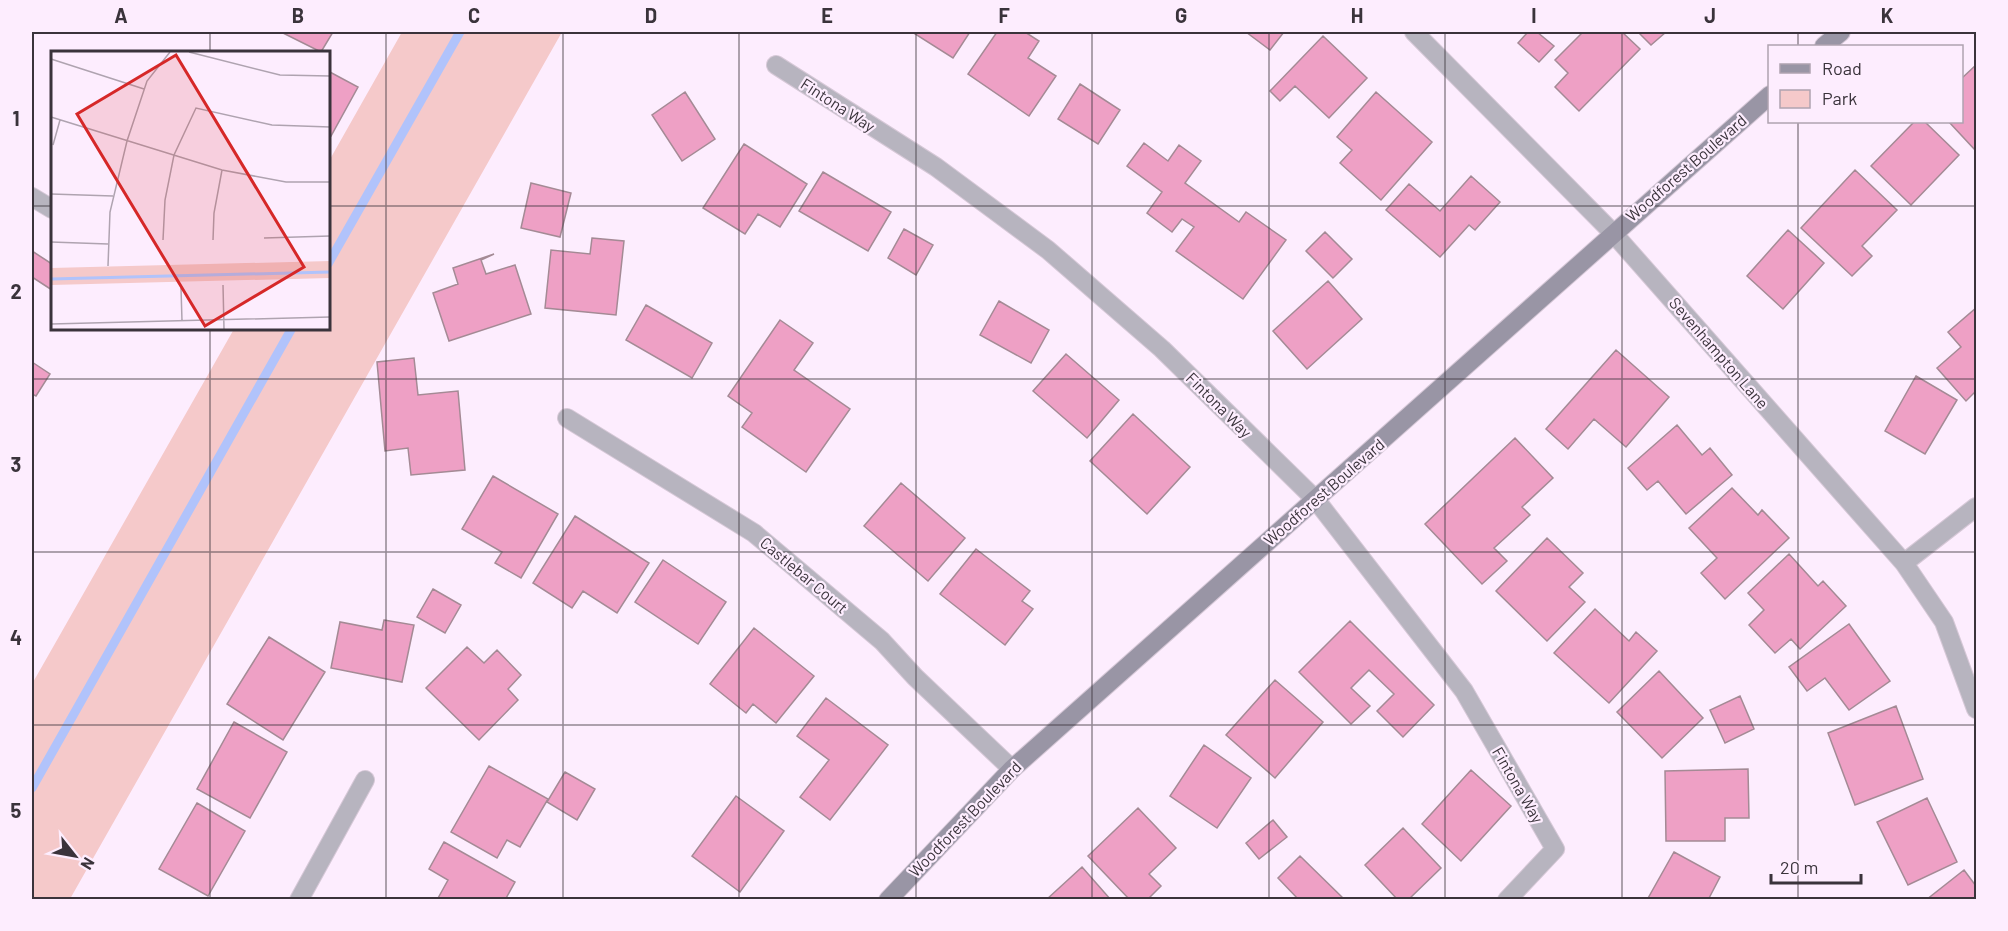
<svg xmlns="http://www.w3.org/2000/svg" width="2008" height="931" viewBox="0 0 2008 931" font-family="Barlow,sans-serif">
	<rect width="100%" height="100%" fill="#fdedfe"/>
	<path fill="#f5c9ca" d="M 402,32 L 562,32 L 70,899 L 32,899 L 32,684 L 234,329 L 328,328 L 329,161 Z"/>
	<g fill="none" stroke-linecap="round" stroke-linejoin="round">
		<path stroke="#b1c3fb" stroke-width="9" d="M 328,264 L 460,32
			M 32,788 L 292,328"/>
	</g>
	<path fill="#eea0c5" stroke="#a48a95" stroke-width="1.5" d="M 281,32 L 333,32 L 321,52 Z
		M 912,32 L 970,32 L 953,58 Z
		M 997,32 L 1025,32 L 1039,41 L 1028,58 L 1056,76 L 1029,116 L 968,74 Z
		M 1246,32 L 1284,32 L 1270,50 Z
		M 1528,32 L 1537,32 L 1554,46 L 1539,62 L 1518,43 Z
		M 1583,32 L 1622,32 L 1640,49 L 1579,111 L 1555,87 L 1568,73 L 1555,60 Z
		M 1638,32 L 1666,32 L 1651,45 Z
		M 1323,36 L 1367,78 L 1329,118 L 1295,86 L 1280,101 L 1270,91 Z
		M 1976,65 L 1976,151 L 1949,122 L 1962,122 L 1962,78 Z
		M 328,71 L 358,87 L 331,136 L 328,135 Z
		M 1080,84 L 1120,110 L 1098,144 L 1058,119 Z
		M 685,92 L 715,139 L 682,161 L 652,115 Z
		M 1376,92 L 1432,142 L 1381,200 L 1340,163 L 1352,150 L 1337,137 Z
		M 1914,122 L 1925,122 L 1959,155 L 1911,205 L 1871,166 Z
		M 1144,143 L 1168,161 L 1179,145 L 1201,161 L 1185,183 L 1239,222 L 1246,212 L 1286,240 L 1243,299 L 1176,251 L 1194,227 L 1182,219 L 1172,232 L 1147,213 L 1162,192 L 1127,166 Z
		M 744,144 L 807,184 L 780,227 L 758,214 L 745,234 L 703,208 Z
		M 1855,170 L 1897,210 L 1862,246 L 1872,256 L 1852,276 L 1801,228 Z
		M 823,172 L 891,212 L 868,251 L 799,211 Z
		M 1471,176 L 1500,202 L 1475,230 L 1469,225 L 1440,257 L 1386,210 L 1409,184 L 1440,211 Z
		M 531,183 L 571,193 L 560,237 L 521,228 Z
		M 904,229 L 933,245 L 916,275 L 888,258 Z
		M 1788,230 L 1824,263 L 1783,309 L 1747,276 Z
		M 1325,232 L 1352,259 L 1333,278 L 1306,251 Z
		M 592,238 L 624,241 L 616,315 L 545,308 L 551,250 L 590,254 Z
		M 32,251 L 52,264 L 52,290 L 32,277 Z
		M 494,254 L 481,260 L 486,274 L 515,265 L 531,314 L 449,341 L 433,293 L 458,284 L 453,268 Z
		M 1328,281 L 1362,319 L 1307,369 L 1273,331 Z
		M 999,301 L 1049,330 L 1031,363 L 980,335 Z
		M 646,305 L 712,343 L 692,378 L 626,340 Z
		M 1976,308 L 1976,391 L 1966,401 L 1937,368 L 1961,347 L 1948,332 Z
		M 780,320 L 813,343 L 794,370 L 850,409 L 806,472 L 742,427 L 752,413 L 728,396 Z
		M 1616,350 L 1669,397 L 1626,447 L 1594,419 L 1568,449 L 1546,429 Z
		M 1066,354 L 1119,400 L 1087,438 L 1033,391 Z
		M 414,358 L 418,395 L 458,391 L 465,470 L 411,475 L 408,448 L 385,451 L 377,362 Z
		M 32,362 L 50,374 L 36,396 L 32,394 Z
		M 1916,376 L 1957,400 L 1925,454 L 1885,431 Z
		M 1133,414 L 1190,467 L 1147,514 L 1090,461 Z
		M 1677,425 L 1702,455 L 1710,448 L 1732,475 L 1686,514 L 1658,481 L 1647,490 L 1628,468 Z
		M 1515,438 L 1553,478 L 1522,507 L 1530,515 L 1494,548 L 1507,561 L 1482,584 L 1425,524 Z
		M 493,476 L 558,514 L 521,578 L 495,563 L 502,552 L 462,529 Z
		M 901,483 L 965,538 L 928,581 L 864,526 Z
		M 1732,488 L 1758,515 L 1762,510 L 1789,538 L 1725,599 L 1701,573 L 1717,558 L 1689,528 Z
		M 575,516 L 649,563 L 617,613 L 583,591 L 572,608 L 533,583 Z
		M 1547,538 L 1583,573 L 1569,587 L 1585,602 L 1547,641 L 1496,591 Z
		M 976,549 L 1030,591 L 1022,601 L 1033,609 L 1005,645 L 940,594 Z
		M 1789,554 L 1818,586 L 1823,581 L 1846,606 L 1800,649 L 1791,639 L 1775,653 L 1749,625 L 1764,610 L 1748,593 Z
		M 663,560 L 726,602 L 698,644 L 635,602 Z
		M 433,589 L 461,605 L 445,633 L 417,617 Z
		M 1595,609 L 1629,641 L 1636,632 L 1657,651 L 1609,703 L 1554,653 Z
		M 384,620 L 414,625 L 402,682 L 331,668 L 340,622 L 382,630 Z
		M 1350,621 L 1434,705 L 1403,737 L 1377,711 L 1394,694 L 1369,670 L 1351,688 L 1370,706 L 1351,724 L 1299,672 Z
		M 1849,624 L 1890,681 L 1849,710 L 1825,678 L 1807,691 L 1789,667 Z
		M 754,628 L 814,676 L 776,723 L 753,704 L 746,713 L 710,684 Z
		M 269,637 L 325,672 L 283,740 L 227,704 Z
		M 467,647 L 484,663 L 497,650 L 521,675 L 508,689 L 518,700 L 479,740 L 426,688 Z
		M 1659,671 L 1703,718 L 1662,758 L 1617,712 Z
		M 1275,680 L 1323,722 L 1275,778 L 1226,735 Z
		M 1740,696 L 1754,729 L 1725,743 L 1710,710 Z
		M 826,698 L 888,745 L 830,820 L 800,797 L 829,760 L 797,736 Z
		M 1896,706 L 1923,779 L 1855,805 L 1828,733 Z
		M 234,722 L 287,752 L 250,818 L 197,789 Z
		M 1204,745 L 1251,778 L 1217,828 L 1170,796 Z
		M 489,766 L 548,799 L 520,847 L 507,840 L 497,858 L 451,832 Z
		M 1748,769 L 1749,818 L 1725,818 L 1725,841 L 1666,841 L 1665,771 Z
		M 1471,770 L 1511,806 L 1461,861 L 1422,824 Z
		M 565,772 L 595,789 L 577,820 L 547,802 Z
		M 736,796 L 784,831 L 740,892 L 692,856 Z
		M 1927,798 L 1957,862 L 1908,885 L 1877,822 Z
		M 197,803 L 245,831 L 208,896 L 159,869 Z
		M 1138,808 L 1176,848 L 1149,874 L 1161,886 L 1147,900 L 1130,900 L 1088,856 Z
		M 1273,820 L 1287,837 L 1259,859 L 1246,843 Z
		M 1403,828 L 1441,868 L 1408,900 L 1398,900 L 1365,865 Z
		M 444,842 L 515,882 L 505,900 L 437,900 L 448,880 L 429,869 Z
		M 1674,852 L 1720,877 L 1708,900 L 1647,900 Z
		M 1300,856 L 1345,900 L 1299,900 L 1278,878 Z
		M 1082,867 L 1111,900 L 1046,900 Z
		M 1964,870 L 1976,886 L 1976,900 L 1926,900 Z"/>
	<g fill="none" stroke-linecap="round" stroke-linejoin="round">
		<defs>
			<path id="minor" d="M 1414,32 L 1613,233 L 1904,563 L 1944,622 L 1976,709
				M 776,65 L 936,167 L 1048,250 L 1162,349 L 1316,500 L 1464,691 L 1555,849 L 1507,900
				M 32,197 L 52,209
				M 567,418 L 754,533 L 882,641 L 915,677 L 1012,769
				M 1904,563 L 1976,507
				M 299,900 L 365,780"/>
			<path id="secondary" d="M 1824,46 L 1841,32
				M 888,900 L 1012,769 L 1770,95"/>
		</defs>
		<use href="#minor" stroke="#d6c8d7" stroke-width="20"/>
		<use href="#secondary" stroke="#d6c8d7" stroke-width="20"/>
		<use href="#minor" stroke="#b7b4bf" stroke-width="18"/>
		<use href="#secondary" stroke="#9995a5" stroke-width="18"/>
	</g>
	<path fill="none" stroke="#3a333b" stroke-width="1.5" stroke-opacity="0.55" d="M 210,32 L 210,52M 386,32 L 386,900M 563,32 L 563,900M 739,32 L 739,900M 916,32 L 916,900M 1092,32 L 1092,900M 1269,32 L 1269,900M 1445,32 L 1445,900M 1622,32 L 1622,900M 1798,32 L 1798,46M 1798,122 L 1798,900M 32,206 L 52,206M 328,206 L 1976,206M 210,328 L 210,900M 32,379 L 1976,379M 32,552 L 1976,552M 32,725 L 1976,725"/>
	<g text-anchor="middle" stroke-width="4.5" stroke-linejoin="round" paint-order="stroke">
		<g font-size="16" fill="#3a333b" stroke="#fdedfe">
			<text transform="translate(838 105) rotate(33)" y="6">Fintona Way</text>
			<text transform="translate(1686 168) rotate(-41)" y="6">Woodforest Boulevard</text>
			<text transform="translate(1719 353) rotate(49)" y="6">Sevenhampton Lane</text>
			<text transform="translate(1219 405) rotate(45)" y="6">Fintona Way</text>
			<text transform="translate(1324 492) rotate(-41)" y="6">Woodforest Boulevard</text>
			<text transform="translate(804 575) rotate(40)" y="6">Castlebar Court</text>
			<text transform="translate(1518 785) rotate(60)" y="6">Fintona Way</text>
			<text transform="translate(965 819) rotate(-46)" y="6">Woodforest Boulevard</text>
		</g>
	</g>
	<g transform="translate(51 51)">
		<rect width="279" height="279" fill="#fdedfe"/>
		<path d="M 279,210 L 279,227 L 0,234 L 0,217 Z" fill="#f5c9ca"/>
		<path fill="none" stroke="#b1c3fb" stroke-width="3" d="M 0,228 L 279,221"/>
		<path fill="none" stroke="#afa3b0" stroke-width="1.5" d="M 138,1 L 229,24 L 279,25M 0,8 L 93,38M 0,66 L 171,119 L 235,131 L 279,131M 2,94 L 9,69M 0,143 L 62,145M 213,187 L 279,185M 112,189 L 114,149 L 123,104 L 145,57 L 221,74 L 279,76M 162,189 L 163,162 L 171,119M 0,191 L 57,193M 57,215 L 59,161 L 76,90 L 96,30 L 119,1M 172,234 L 173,278M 130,237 L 131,270M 0,273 L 279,266"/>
		<path fill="#d62828" fill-opacity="0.15" stroke="#d62828" stroke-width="3" d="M 125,4 L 253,216 L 154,275 L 26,63 Z"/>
		<rect width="279" height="279" fill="none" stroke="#3a333b" stroke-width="3"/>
	</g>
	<rect width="2008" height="931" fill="none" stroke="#fdedfe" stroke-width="66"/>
	<rect x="1768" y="45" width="195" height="78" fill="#fdedfe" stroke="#afa3b0" stroke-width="1.5"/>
	<rect x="1780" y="64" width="30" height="9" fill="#9995a5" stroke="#afa3b0" stroke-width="1.5"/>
	<text x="1822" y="75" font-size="18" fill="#3a333b">Road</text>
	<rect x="1780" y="90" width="30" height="18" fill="#f5c9ca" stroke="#afa3b0" stroke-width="1.5"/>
	<text x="1822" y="105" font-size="18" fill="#3a333b">Park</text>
	<g transform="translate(75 856) rotate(121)" stroke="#fdedfe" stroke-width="4.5" paint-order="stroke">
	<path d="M0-4.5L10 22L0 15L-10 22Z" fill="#3a333b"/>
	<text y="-9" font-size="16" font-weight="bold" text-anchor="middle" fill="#3a333b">N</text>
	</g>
	<path d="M1771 874v9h90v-9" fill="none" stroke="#3a333b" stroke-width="3"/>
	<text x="1780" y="874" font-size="18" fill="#3a333b" stroke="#fdedfe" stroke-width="4.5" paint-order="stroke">20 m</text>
	<rect x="33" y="33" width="1942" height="865" fill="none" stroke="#3a333b" stroke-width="2"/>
	<g font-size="20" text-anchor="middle" font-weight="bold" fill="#3a333b">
		<text x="121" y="23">A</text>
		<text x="298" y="23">B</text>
		<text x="474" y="23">C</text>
		<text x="651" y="23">D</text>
		<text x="827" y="23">E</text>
		<text x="1004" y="23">F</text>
		<text x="1181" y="23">G</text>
		<text x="1357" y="23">H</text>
		<text x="1534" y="23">I</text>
		<text x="1710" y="23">J</text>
		<text x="1887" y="23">K</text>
		<text x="16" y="126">1</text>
		<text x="16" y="299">2</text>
		<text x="16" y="472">3</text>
		<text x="16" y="645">4</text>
		<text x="16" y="818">5</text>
	</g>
</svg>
